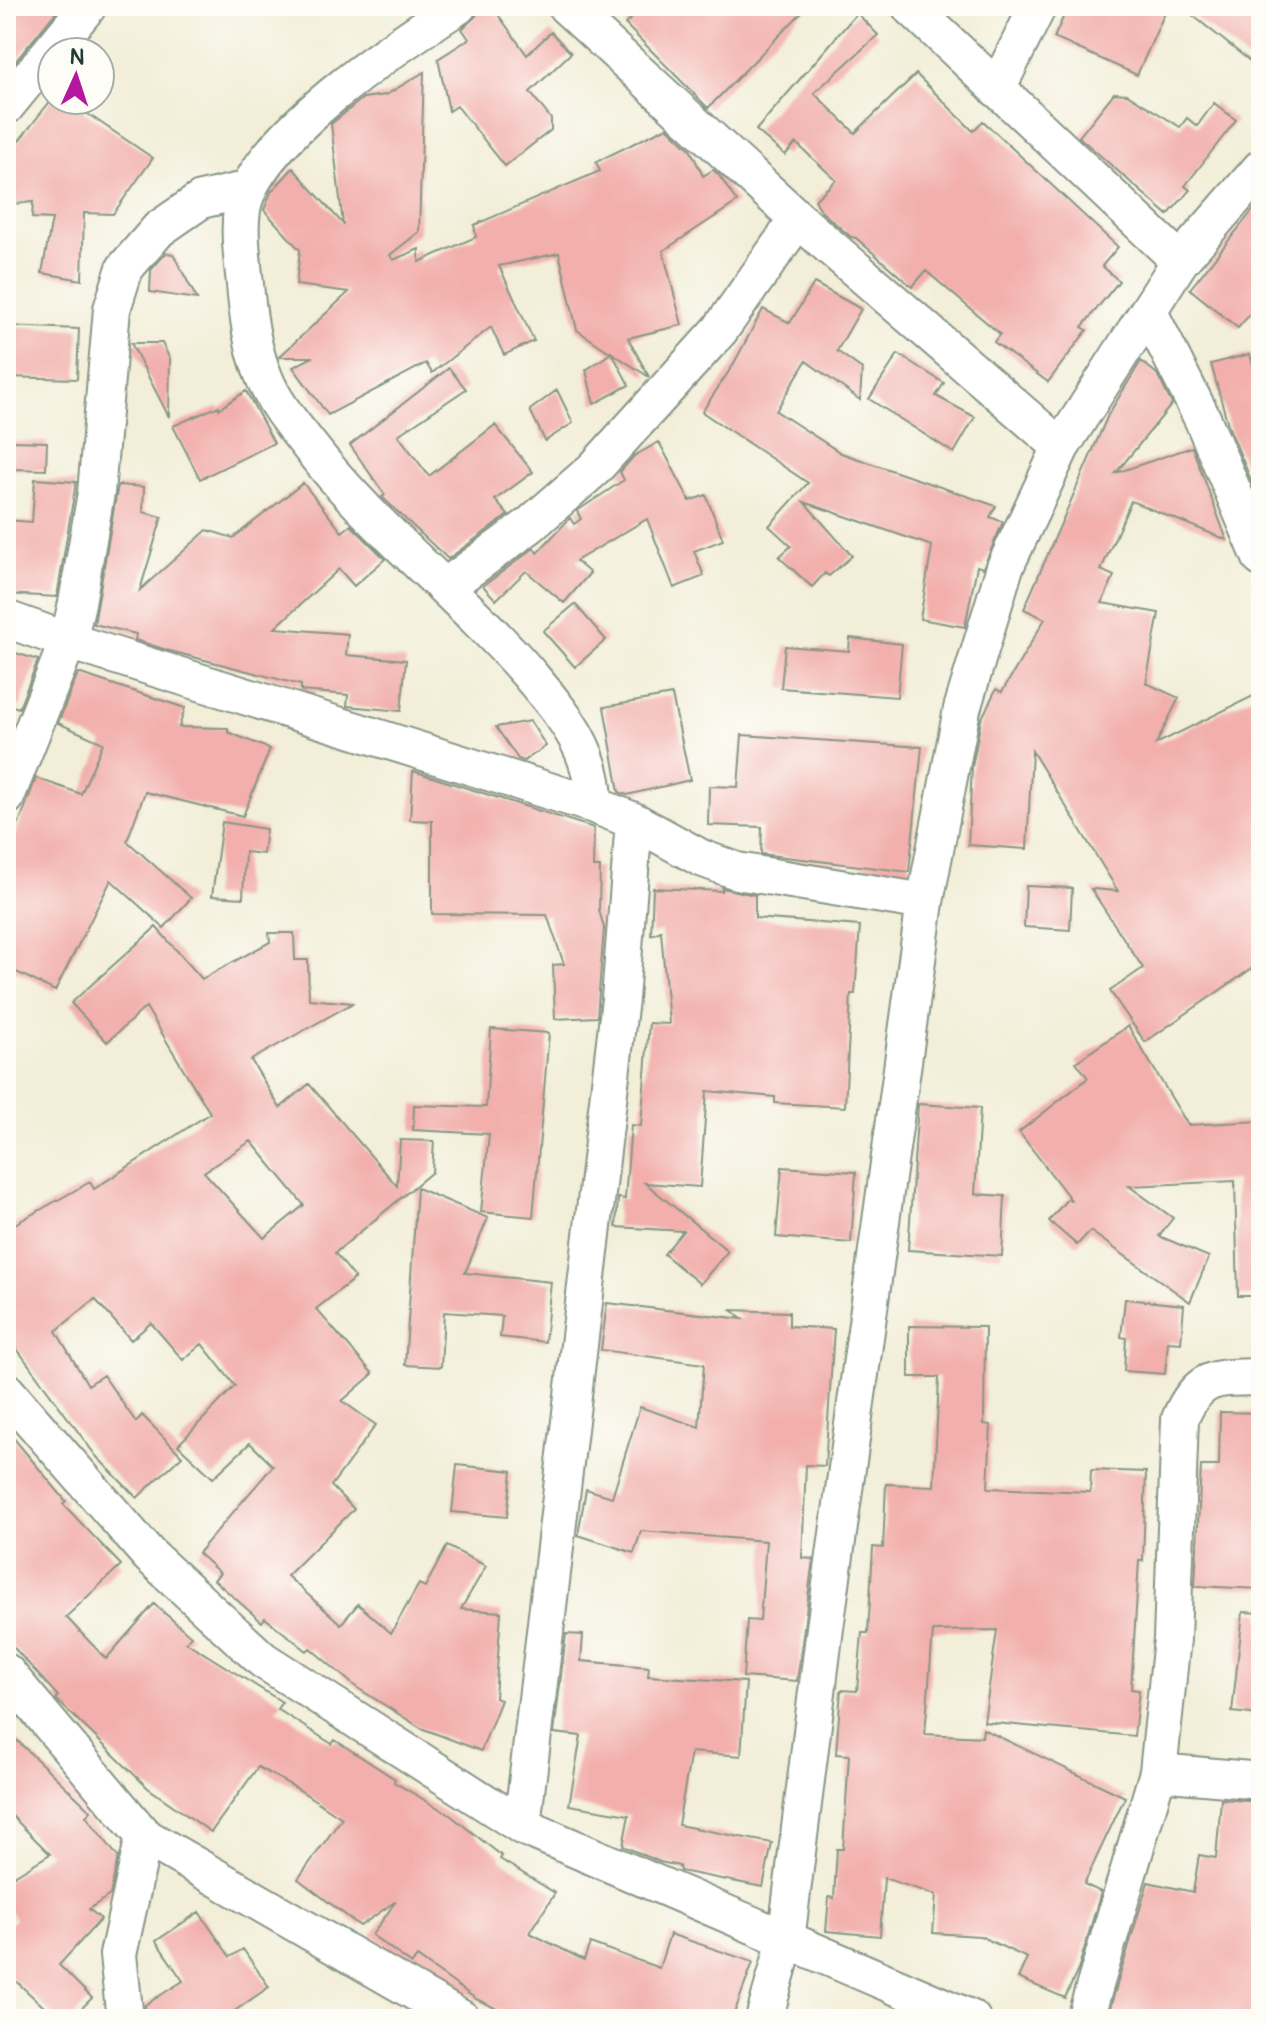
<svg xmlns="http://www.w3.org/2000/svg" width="1267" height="2025" viewBox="0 0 1267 2025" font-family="Pangolin,sans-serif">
	<rect width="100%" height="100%" fill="#fdfcf7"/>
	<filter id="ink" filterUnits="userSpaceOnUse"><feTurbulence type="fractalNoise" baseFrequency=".0125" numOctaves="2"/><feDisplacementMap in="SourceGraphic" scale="16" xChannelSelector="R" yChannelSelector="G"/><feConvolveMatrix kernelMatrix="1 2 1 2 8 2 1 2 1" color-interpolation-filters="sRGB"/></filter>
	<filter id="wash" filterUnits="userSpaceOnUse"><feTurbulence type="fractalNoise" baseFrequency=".006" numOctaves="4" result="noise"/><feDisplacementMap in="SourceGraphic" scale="32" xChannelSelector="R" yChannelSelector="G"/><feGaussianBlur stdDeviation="1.8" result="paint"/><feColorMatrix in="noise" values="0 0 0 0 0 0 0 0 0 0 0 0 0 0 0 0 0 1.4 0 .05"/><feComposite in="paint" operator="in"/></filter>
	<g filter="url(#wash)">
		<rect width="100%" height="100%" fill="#f2eed8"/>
		<g id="blocks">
			<path fill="#f2afab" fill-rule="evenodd" d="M 16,6 L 61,6 L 6,73 L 6,19 Z
				M 479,6 L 492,6 L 527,55 L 551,32 L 571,53 L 530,92 L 551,119 L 551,130 L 505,166 L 457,106 L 449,111 L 438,59 L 469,39 L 462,29 L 476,16 Z
				M 645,6 L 808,6 L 708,108 L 625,24 Z
				M 1068,6 L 1168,6 L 1137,75 L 1054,38 Z
				M 1181,6 L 1250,6 L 1261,15 L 1261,70 Z
				M 857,13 L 878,35 L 814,93 L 855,133 L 916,74 L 973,131 L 983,121 L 1118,247 L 1102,266 L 1119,281 L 1082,327 L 1087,330 L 1048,382 L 994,342 L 1000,334 L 926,271 L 912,287 L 856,238 L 851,237 L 822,212 L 815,200 L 836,180 L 796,143 L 785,155 L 756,130 Z
				M 424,72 L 419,232 L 390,255 L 393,260 L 419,249 L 419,262 L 476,237 L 474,225 L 600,171 L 596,162 L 667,127 L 690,149 L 703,176 L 713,170 L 718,174 L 737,202 L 663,251 L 682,325 L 628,338 L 649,377 L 612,353 L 629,385 L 594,404 L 586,370 L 611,353 L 577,330 L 559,253 L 499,266 L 534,341 L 504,355 L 491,327 L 432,373 L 426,363 L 328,415 L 293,367 L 313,357 L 279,357 L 349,292 L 296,285 L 300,250 L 264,210 L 271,192 L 293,168 L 343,224 L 331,124 L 363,98 L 386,95 Z
				M 1114,93 L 1127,94 L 1180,127 L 1187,118 L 1197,126 L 1214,103 L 1236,120 L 1185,186 L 1190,190 L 1168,215 L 1079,137 Z
				M 52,99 L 67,100 L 153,158 L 113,214 L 84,213 L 82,280 L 42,273 L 52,219 L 32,218 L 33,202 L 6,205 L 6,157 Z
				M 1261,200 L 1261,301 L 1238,328 L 1190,289 Z
				M 166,253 L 173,254 L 197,299 L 150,292 L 151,270 Z
				M 814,283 L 861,309 L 837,351 L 862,369 L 860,400 L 806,361 L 776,411 L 841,453 L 996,506 L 990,517 L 1003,522 L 983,568 L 977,566 L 965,627 L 920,619 L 932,546 L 804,502 L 852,556 L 829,576 L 825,573 L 812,587 L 779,557 L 791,546 L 769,526 L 808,483 L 702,412 L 733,365 L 763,309 L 790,323 Z
				M 6,326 L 79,329 L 77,379 L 6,377 Z
				M 131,343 L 162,343 L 170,359 L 169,417 Z
				M 898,354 L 944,383 L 936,396 L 975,417 L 954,453 L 869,399 Z
				M 1250,354 L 1261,393 L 1261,504 L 1229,428 L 1211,364 Z
				M 1141,361 L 1157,374 L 1172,404 L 1116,473 L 1192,447 L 1227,540 L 1131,501 L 1101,570 L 1114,576 L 1102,603 L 1159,613 L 1146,683 L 1179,698 L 1156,744 L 1261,692 L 1261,962 L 1145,1042 L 1110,991 L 1143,968 L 1091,889 L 1118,891 L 1032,751 L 1027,849 L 968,845 L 972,767 L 981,720 L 996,689 L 1002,692 L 1045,619 L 1024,609 L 1108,415 Z
				M 449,368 L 466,389 L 398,435 L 429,476 L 495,425 L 533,472 L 495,500 L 508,515 L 448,559 L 382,497 L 385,495 L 350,445 Z
				M 557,390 L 573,423 L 545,441 L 530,410 Z
				M 246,391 L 274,443 L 200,479 L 173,426 L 219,406 L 219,409 Z
				M 12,441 L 47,442 L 46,470 L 11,469 Z
				M 659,442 L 690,501 L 706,495 L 723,540 L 694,551 L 704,576 L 674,588 L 647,519 L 576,561 L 590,573 L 564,603 L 526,571 L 496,600 L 483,586 L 534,548 L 537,553 L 570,518 L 574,524 L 581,519 L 577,511 L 624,480 L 620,472 L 634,456 Z
				M 35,479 L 76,482 L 57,597 L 6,594 L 6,520 L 32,522 Z
				M 303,483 L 342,532 L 351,525 L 385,559 L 354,586 L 339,569 L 275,628 L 348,634 L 346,655 L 406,660 L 401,711 L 347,706 L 348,695 L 301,691 L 301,685 L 170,651 L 135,640 L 136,634 L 94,624 L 118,485 L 144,487 L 143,512 L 162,517 L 140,590 L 207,530 L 233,538 Z
				M 575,604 L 606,640 L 575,667 L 543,631 Z
				M 850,638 L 902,644 L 897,697 L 781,688 L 785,646 L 849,651 Z
				M 6,650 L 38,660 L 19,708 L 6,704 Z
				M 78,673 L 185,708 L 179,727 L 228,728 L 228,732 L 270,749 L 243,816 L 145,792 L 127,841 L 191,898 L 164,928 L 111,880 L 55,991 L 6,967 L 6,858 L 36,778 L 81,794 L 103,743 L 58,723 Z
				M 672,695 L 690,780 L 627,795 L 619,792 L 604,707 Z
				M 530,721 L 546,746 L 524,761 L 518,759 L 496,727 Z
				M 742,735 L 922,747 L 909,872 L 761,854 L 762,827 L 708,825 L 709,786 L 738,787 Z
				M 413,771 L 594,828 L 593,867 L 600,867 L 599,910 L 604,928 L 597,1017 L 555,1019 L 553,965 L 564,964 L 547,915 L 432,914 L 432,821 L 410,820 Z
				M 222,822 L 266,829 L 263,854 L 245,852 L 243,898 L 212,896 Z
				M 1026,886 L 1072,888 L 1070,930 L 1024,927 Z
				M 653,888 L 722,891 L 722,888 L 755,895 L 755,918 L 860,926 L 855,994 L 851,994 L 845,1107 L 775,1103 L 775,1097 L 707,1091 L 700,1187 L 645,1183 L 728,1251 L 700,1284 L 664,1254 L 683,1231 L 616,1227 L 618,1198 L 625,1199 L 631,1125 L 641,1126 L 649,1023 L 669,1024 L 661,931 L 651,935 Z
				M 156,927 L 202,979 L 270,942 L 269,933 L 294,933 L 295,960 L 308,960 L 309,999 L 353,1003 L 251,1060 L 280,1108 L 309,1084 L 397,1186 L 400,1140 L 434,1141 L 432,1172 L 335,1253 L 355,1278 L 316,1309 L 373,1374 L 342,1401 L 376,1425 L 331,1486 L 354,1509 L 287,1576 L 341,1624 L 358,1604 L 391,1633 L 419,1584 L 425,1587 L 447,1546 L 486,1566 L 461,1609 L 501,1612 L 495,1698 L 501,1700 L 481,1751 L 421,1728 L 356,1687 L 310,1648 L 307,1651 L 265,1618 L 262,1622 L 214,1580 L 220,1573 L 198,1553 L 273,1466 L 250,1443 L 213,1478 L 178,1445 L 235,1386 L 202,1344 L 183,1360 L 151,1323 L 131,1340 L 95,1299 L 56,1331 L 88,1385 L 103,1375 L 136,1422 L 142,1415 L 182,1456 L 137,1498 L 96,1456 L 6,1334 L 6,1229 L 90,1182 L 94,1189 L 210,1113 L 146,1007 L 107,1042 L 71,1003 ZM 251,1141 L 304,1205 L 264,1238 L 204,1172 Z
				M 1128,1026 L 1188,1125 L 1261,1121 L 1261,1296 L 1238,1296 L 1235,1181 L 1129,1186 L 1173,1218 L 1159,1236 L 1209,1257 L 1190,1302 L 1090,1231 L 1077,1245 L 1049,1221 L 1067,1199 L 1071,1200 L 1019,1132 L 1088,1078 L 1076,1062 Z
				M 491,1029 L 549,1033 L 533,1217 L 481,1212 L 489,1134 L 413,1130 L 414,1105 L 486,1107 Z
				M 918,1104 L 980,1108 L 975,1194 L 1005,1196 L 1002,1256 L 908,1250 Z
				M 782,1167 L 856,1172 L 851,1243 L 776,1237 Z
				M 417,1188 L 488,1218 L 465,1273 L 551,1282 L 545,1342 L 500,1337 L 502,1316 L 444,1312 L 441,1367 L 405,1365 Z
				M 1125,1299 L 1184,1305 L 1181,1343 L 1168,1342 L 1165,1374 L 1124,1371 L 1126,1338 L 1121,1337 Z
				M 607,1303 L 743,1319 L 732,1310 L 789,1312 L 789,1326 L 834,1329 L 825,1466 L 806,1465 L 802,1558 L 813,1559 L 797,1681 L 743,1677 L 747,1620 L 760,1621 L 766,1541 L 641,1531 L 634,1553 L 578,1535 L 586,1489 L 612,1497 L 640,1407 L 699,1427 L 704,1364 L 601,1350 Z
				M 909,1326 L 985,1327 L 984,1424 L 991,1425 L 988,1488 L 1090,1492 L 1091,1470 L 1146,1472 L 1143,1561 L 1139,1561 L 1131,1689 L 1139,1690 L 1134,1736 L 984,1722 L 997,1630 L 933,1631 L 925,1734 L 982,1737 L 983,1729 L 1125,1797 L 1084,1884 L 1101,1892 L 1078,1970 L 1065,1998 L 1018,1978 L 1027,1958 L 980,1936 L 933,1933 L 936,1895 L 884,1878 L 880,1936 L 826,1931 L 829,1897 L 834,1898 L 837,1849 L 843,1849 L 849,1755 L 836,1754 L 841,1690 L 857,1691 L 862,1633 L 868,1633 L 873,1547 L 883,1548 L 886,1484 L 934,1486 L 939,1377 L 909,1377 Z
				M 1220,1412 L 1261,1413 L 1261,1589 L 1195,1586 L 1201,1466 L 1219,1466 Z
				M 6,1429 L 66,1501 L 63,1504 L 121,1565 L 66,1617 L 106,1659 L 154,1604 L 191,1636 L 186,1642 L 282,1702 L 277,1709 L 332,1744 L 335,1740 L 395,1779 L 394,1782 L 450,1815 L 502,1856 L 500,1859 L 555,1893 L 530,1933 L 584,1960 L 590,1943 L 659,1968 L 670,1934 L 753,1962 L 732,2019 L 518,2019 L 476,1999 L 417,1957 L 412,1964 L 372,1935 L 396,1901 L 360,1926 L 298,1879 L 342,1818 L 298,1789 L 258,1767 L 211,1832 L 148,1788 L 56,1699 L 58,1696 L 6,1639 Z
				M 457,1465 L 512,1471 L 507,1517 L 452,1512 Z
				M 1243,1612 L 1261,1613 L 1261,1715 L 1232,1712 Z
				M 566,1634 L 583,1635 L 581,1661 L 649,1667 L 648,1676 L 746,1682 L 741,1756 L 691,1752 L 678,1825 L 772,1843 L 763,1887 L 680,1871 L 679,1866 L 660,1862 L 623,1846 L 629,1815 L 569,1805 L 581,1736 L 554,1733 Z
				M 6,1730 L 91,1811 L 86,1816 L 118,1857 L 110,1895 L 89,1909 L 101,1919 L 59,1965 L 92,1998 L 71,2019 L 57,2019 L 6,1972 L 6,1927 L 15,1919 L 6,1905 L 6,1881 L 50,1854 L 6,1810 Z
				M 1221,1799 L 1261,1802 L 1261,2019 L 1111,2019 L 1110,2008 L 1148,1882 L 1193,1892 L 1199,1855 L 1216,1858 Z
				M 199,1912 L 230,1957 L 243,1949 L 269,1987 L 223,2019 L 146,2019 L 145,2005 L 183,1981 L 156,1941 Z"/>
		</g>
	</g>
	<g filter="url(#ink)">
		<use href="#blocks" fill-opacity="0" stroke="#889686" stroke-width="2"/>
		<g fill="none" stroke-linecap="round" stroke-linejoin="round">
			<defs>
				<path id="minor" d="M 458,6 C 400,43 253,139 242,210 C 238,236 244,269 246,295 C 249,323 253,351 264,377 C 273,401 291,423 307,443 C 372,528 459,593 529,674 C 562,713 595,751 594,805
					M 566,6 L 798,219 L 1061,447
					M 910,6 L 1180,261
					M 997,89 L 1038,6
					M 6,106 L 88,6
					M 1149,312 L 1203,420 L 1261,558
					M 445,587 L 530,525 L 594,469 L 720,330 L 798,219
					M 6,619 L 68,641 L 594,805 L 634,821 L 701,858 L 737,871 L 925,902
					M 6,797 L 68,641 L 77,603 L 96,493 L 112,309 L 125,268 L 159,229 L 201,200 L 249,189
					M 6,1391 L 149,1555 L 263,1660 L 522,1826 L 972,2019
					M 6,1672 L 144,1836 L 462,2019
					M 1158,1772 L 1261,1781
					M 522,1826 L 620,999 L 634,821
					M 125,2019 L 118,1955 L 144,1836
					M 764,2019 L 786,1940 L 825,1628 L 925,902 L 962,709 L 1005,567 L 1061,447 L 1180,261 L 1261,168
					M 1085,2019 L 1158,1772 L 1172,1639 L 1180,1419 C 1199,1374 1217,1378 1261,1377"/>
			</defs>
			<use href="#minor" stroke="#889686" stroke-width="40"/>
			<use href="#minor" stroke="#fff" stroke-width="36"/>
		</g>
	</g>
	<rect width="1267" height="2025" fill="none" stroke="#fdfcf7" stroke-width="32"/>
	<g transform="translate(76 76) rotate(3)"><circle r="38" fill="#fdfcf7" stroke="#a4b0a9" stroke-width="2"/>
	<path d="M0-6L14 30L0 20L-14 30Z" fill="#b5179e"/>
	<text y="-12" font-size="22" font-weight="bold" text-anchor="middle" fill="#1f3d34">N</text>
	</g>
</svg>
